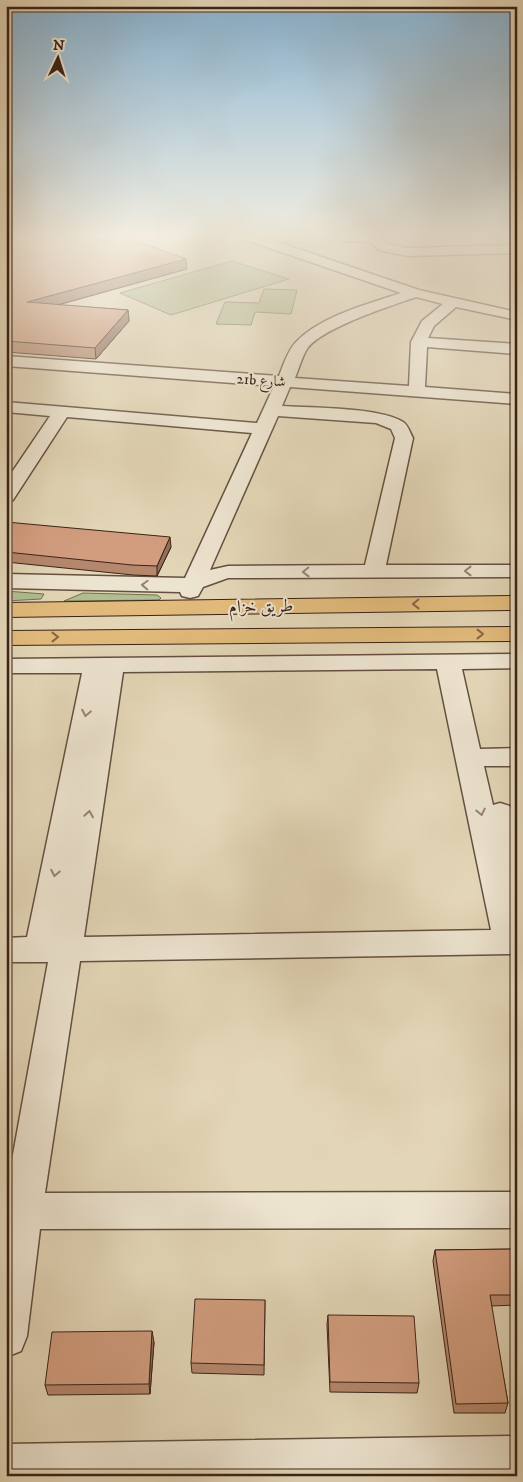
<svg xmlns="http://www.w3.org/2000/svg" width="523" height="1482" viewBox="0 0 523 1482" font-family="'IM FELL DW Pica',Amiri,serif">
	<rect width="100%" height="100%" fill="#e3d6b7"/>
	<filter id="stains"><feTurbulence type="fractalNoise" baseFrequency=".004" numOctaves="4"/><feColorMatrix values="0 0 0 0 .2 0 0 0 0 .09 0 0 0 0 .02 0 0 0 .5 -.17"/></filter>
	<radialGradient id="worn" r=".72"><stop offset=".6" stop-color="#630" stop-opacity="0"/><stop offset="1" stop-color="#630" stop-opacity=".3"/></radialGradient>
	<path fill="#b0be90" stroke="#757054" d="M 232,261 L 289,279 L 171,315 L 120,293 Z
		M 264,289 L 297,290 L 291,314 L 255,312 L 251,325 L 216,324 L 225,302 L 259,303 Z
		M 6,591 L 44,594 L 41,599 L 6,601 Z
		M 83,593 L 157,595 L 161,598 L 159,600 L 64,601 Z"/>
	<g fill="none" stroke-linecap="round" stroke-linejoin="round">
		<defs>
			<path id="minor" d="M 244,237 L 263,237 L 419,290 L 517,312 L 517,320 L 456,307 L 434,326 L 428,338 L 517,344 L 517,354 L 427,347 L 425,387 L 517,394 L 517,404 L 290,387 L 282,406 C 312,408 379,407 403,422 C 408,425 410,433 413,438 L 386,565 L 517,565 L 517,577 L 228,578 L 203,587 L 198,596 L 190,598 L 182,596 L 180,592 L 6,588 L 6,574 L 185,578 L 252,433 L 67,417 L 13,500 L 6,502 L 6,481 L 50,416 L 6,412 L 6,402 L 257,423 L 274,386 L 6,366 L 6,356 L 279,376 C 283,366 288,350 296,342 C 321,316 368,304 401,293 L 246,240 ZM 416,297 L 443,304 L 422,321 L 411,342 L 409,386 L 295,378 C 299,368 302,357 307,349 C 321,328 391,306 416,297 ZM 278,416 L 376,423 L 391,429 L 395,438 L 365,565 L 228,566 L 210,570 Z
				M 338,237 L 382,237 L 387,244 L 408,248 L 517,245 L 517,253 L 408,256 L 378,250 L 372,242 L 344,241 Z
				M 517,654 L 517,668 L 462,669 L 480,749 L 517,748 L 517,766 L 484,766 L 493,805 L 500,803 L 510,806 L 517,824 L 517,899 L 515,898 L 517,907 L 517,954 L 80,961 L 45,1193 L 517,1192 L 517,1228 L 40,1229 L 27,1336 L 21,1351 L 6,1357 L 6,1193 L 48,962 L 6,962 L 6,938 L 27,937 L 82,673 L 6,673 L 6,659 ZM 437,669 L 491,930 L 84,937 L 123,672 Z
				M 517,1436 L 517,1476 L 6,1476 L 6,1444 Z"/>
			<path id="major" d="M 517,596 L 517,610 L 6,617 L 6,603 Z
				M 517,627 L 517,641 L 6,645 L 6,631 Z"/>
		</defs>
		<use href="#minor" stroke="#645040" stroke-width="3"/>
		<use href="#major" stroke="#3a2318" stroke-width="2"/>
		<use href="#minor" fill="#ede4d0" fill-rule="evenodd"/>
		<use href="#major" fill="#e2bb7c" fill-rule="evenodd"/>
	</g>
	<path fill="#b5876d" stroke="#3a2318" d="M 6,237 L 187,269 L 58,305 L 128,310 L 129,321 L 96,359 L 6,352 Z
		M 6,522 L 171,547 L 157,576 L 133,575 L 6,562 Z
		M 517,1249 L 517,1305 L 491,1306 L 508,1403 L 505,1413 L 454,1413 L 433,1261 L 435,1250 Z
		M 265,1300 L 264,1375 L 192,1373 L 191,1363 Z
		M 328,1315 L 419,1383 L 417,1393 L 330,1392 L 327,1325 Z
		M 154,1342 L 150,1394 L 48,1395 L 45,1385 Z"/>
	<path fill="#936e59" stroke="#3a2318" d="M 186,259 L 187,269 L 28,313 L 27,302 Z
		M 128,310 L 129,321 L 96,359 L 95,348 Z
		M 170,537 L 171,547 L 157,576 L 157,566 Z
		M 152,1331 L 154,1342 L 150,1394 L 149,1384 Z"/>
	<path fill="#d29d7f" stroke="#3a2318" d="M 6,237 L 90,237 L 99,240 L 112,237 L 125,237 L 186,259 L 27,302 L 128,310 L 95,348 L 6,341 Z
		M 6,522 L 170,537 L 157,566 L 132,565 L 6,552 Z
		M 517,1249 L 517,1295 L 490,1295 L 508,1403 L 456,1404 L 435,1250 Z
		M 195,1299 L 265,1300 L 264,1365 L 191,1363 Z
		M 328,1315 L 414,1316 L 419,1383 L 330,1382 Z
		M 152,1331 L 149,1384 L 45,1385 L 52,1332 Z"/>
	<defs><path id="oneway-chevron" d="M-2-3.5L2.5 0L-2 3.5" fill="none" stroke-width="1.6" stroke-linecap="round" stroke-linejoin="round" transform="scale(1.25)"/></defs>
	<g stroke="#948474">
		<use href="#oneway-chevron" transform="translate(468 571) rotate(-180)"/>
		<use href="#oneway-chevron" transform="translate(306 572) rotate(179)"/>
		<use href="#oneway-chevron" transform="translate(145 585) rotate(-178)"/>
		<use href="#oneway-chevron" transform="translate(86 713) rotate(101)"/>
		<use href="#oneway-chevron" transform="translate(481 812) rotate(78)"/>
		<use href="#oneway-chevron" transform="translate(89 814) rotate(-81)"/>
		<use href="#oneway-chevron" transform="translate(55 873) rotate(101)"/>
	</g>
	<g stroke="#866745">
		<use href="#oneway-chevron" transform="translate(416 604) rotate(179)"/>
		<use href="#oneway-chevron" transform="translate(480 634)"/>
		<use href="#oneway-chevron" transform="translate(55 637)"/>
	</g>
	<linearGradient id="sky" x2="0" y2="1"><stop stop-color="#88b5d5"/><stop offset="0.53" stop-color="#f2eddf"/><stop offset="1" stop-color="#f2eddf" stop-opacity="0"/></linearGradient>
	<rect width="523" height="445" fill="url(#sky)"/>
	<g text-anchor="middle" stroke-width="4" stroke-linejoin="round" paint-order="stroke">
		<g font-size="15" fill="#3a2318" stroke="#ede4d0">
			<text transform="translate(261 380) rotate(4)" y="5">21b شارع</text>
		</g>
		<g font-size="18" fill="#3a2318" stroke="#ede4d0">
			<text transform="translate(261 606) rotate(-1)" y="6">طريق خزام</text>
		</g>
	</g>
	<rect width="523" height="1482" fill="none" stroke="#e3d6b7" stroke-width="25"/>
	<rect x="8" y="8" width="508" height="1467" fill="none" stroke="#3a2318" stroke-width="2.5"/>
	<rect x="12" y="12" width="498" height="1457" fill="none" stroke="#3a2318"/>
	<g transform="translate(58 58) rotate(4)" stroke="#ede4d0" stroke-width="4" paint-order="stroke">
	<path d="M0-4L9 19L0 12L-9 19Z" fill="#3a2318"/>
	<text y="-8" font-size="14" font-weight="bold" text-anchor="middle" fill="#3a2318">N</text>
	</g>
	<rect width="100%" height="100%" filter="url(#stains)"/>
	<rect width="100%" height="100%" fill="url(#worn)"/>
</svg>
